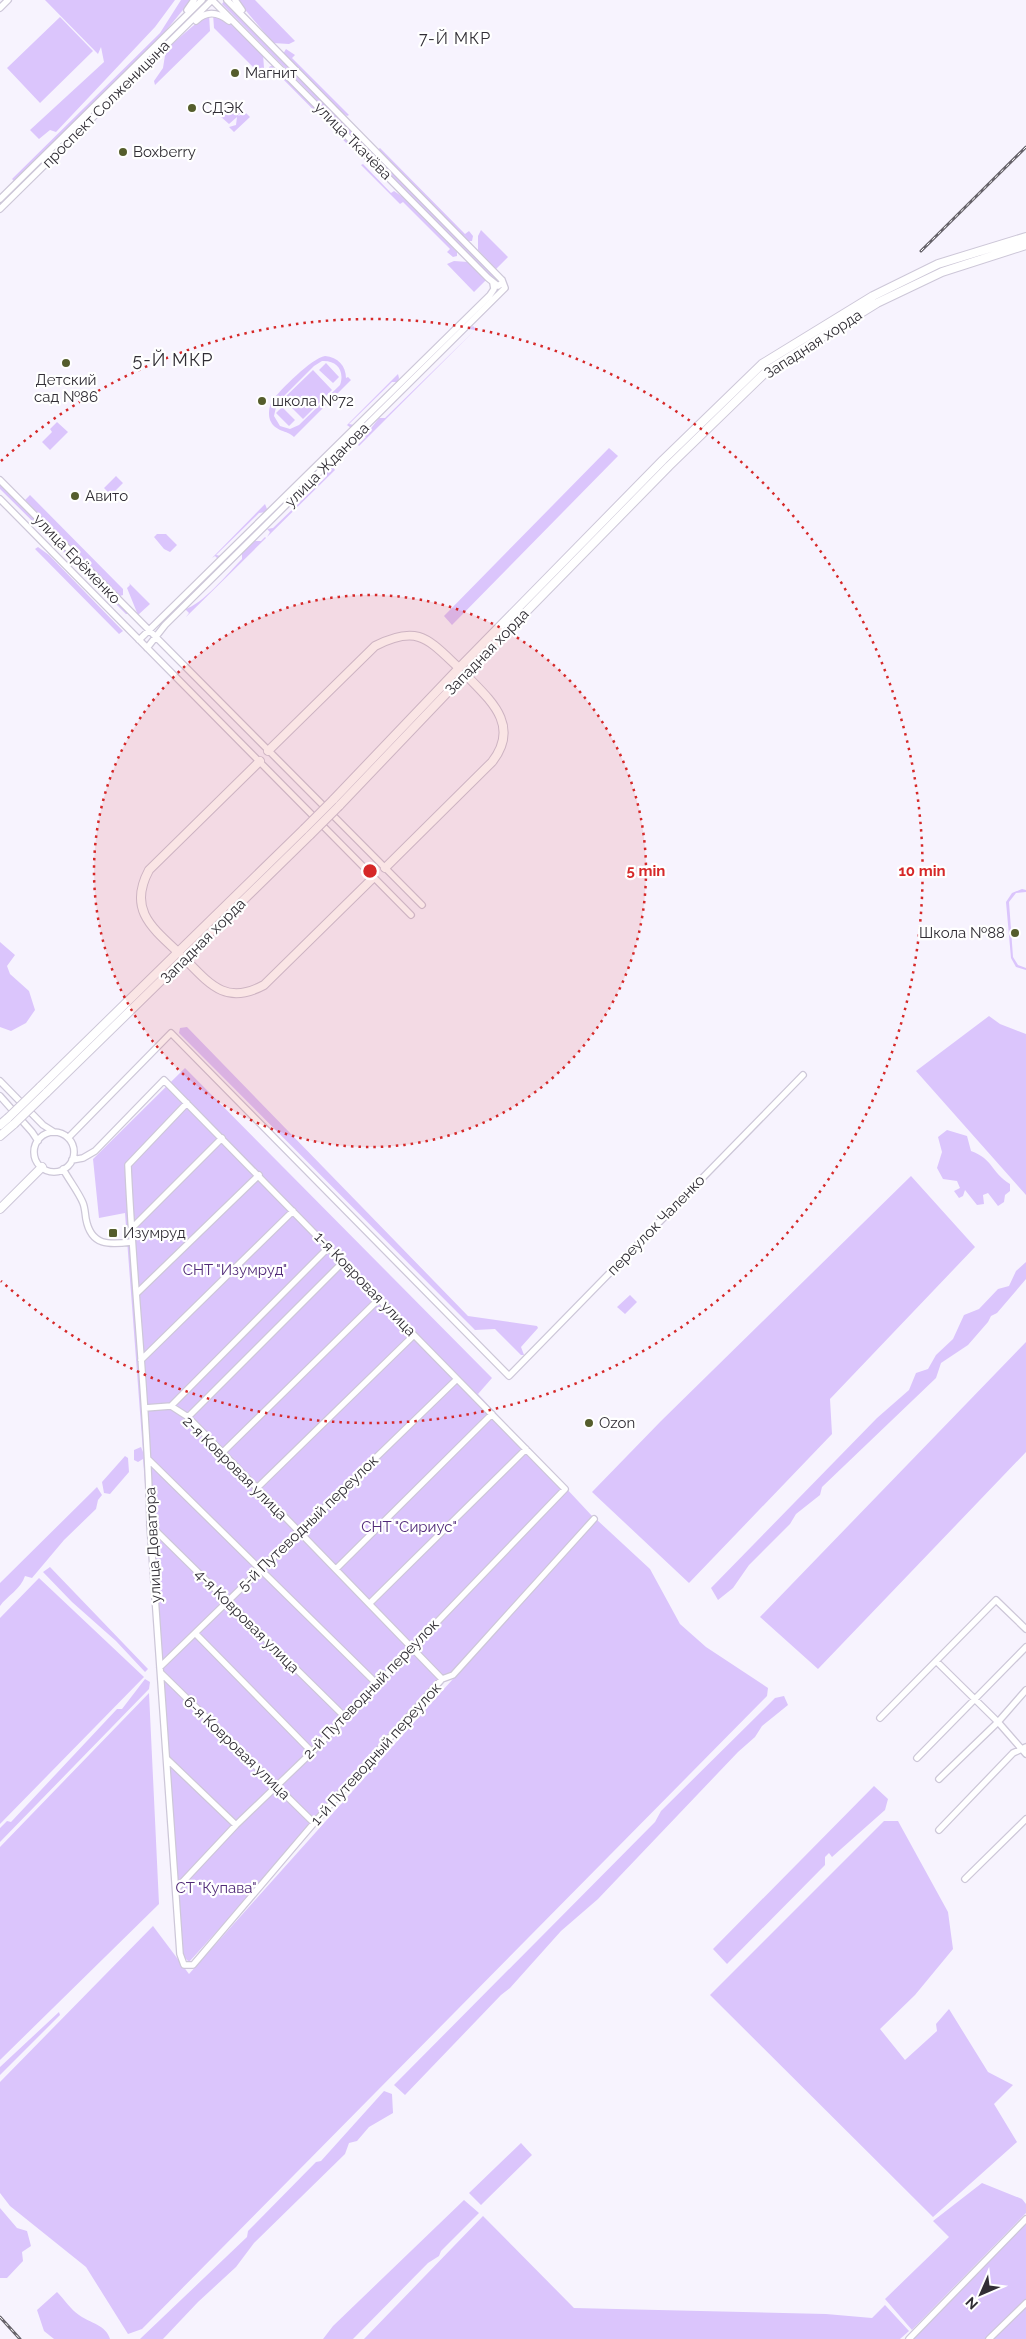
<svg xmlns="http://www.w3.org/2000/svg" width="1026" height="2339" viewBox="0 0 1026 2339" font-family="Raleway,sans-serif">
	<rect width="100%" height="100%" fill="#f7f3fe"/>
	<path fill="#dbc5fc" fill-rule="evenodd" d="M 45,0 L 175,0 L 155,27 L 56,132 L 50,130 L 39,139 L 30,130 L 104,62 L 101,47 L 98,54 Z
		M 181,0 L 191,0 L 160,38 L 14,181 L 12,179 L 160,33 Z
		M 237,0 L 255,0 L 295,41 L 289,44 L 273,43 Z
		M 224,1 L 498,280 L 498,282 L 496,282 L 222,4 Z
		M 209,14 L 210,31 L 155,85 L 154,81 L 163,68 L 166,49 L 200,20 Z
		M 213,14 L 226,20 L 263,54 L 264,68 L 261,75 L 214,28 Z
		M 60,17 L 93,51 L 40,103 L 7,68 Z
		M 286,49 L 295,55 L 292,58 L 349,115 L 347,116 L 336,108 L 283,54 Z
		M 273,65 L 365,157 L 362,159 L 277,73 L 274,76 L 269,70 L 269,67 Z
		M 234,103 L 242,111 L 238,116 L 246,113 L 250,117 L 234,132 L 229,127 L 236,125 L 237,117 L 229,124 L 220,116 Z
		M 380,148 L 465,234 L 469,231 L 473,236 L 472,241 L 467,241 L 377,150 Z
		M 363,164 L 391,193 L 394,191 L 406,199 L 457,252 L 457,256 L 453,257 L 447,252 L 450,249 L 403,202 L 400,204 L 361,165 Z
		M 481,230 L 508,257 L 496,269 L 478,250 L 478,236 Z
		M 454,261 L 468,262 L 486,280 L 474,292 L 447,264 Z
		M 480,325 L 359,446 L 358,445 L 366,437 L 365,436 L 379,418 L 385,418 L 475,330 L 469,329 L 473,326 L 476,329 Z
		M 325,356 C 338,357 346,366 346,378 L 348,377 L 351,380 L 294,437 C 287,430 275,432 270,420 C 268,414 269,407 272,401 C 280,390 312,358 325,356 ZM 322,361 C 337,360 345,371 340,385 L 299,425 L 290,429 L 280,426 L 274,416 L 277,403 L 314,366 Z
		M 326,363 L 339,377 L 333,383 L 319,370 Z
		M 313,370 L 332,390 L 303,419 L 283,399 Z
		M 398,374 L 399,378 L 398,382 L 392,382 L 349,424 L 354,425 L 351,428 L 347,425 L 345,427 Z
		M 282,407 L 295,420 L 289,426 L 276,413 Z
		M 57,422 L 68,432 L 50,450 L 42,442 L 52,432 L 50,429 Z
		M 609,448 L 618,456 L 452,625 L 444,616 Z
		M 331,465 L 335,470 L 267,537 L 270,532 L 267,529 L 273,528 L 327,476 L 327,470 Z
		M 116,476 L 123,483 L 111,495 L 104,488 Z
		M 0,480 L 129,614 L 126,614 L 0,489 Z
		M 30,495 L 123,589 L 123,595 L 120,596 L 25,500 Z
		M 265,504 L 267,509 L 266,512 L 259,513 L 216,555 L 221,556 L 218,559 L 215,556 L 212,558 Z
		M 157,534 L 166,534 L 177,545 L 170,552 L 164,549 L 154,537 Z
		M 265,537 L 266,538 L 186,617 L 189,613 L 185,609 C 202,605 228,573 242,559 L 242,553 L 255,541 L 261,541 Z
		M 38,547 L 49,555 L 123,631 L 119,634 L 35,549 Z
		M 129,583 L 150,604 L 138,615 L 127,588 L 130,585 Z
		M 1022,889 L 1026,890 L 1026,892 L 1016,893 L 1009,902 L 1013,957 L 1018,965 L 1026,968 L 1026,970 L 1016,967 L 1011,958 L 1006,902 L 1012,893 Z
		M 0,942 L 15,955 L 7,966 L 10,974 L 29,991 L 35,1010 L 26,1023 L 11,1031 L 0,1027 Z
		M 989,1016 L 1000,1024 L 1026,1034 L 1026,1195 L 916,1071 Z
		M 187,1027 L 468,1316 L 537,1326 L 538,1328 L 521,1347 L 524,1355 L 521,1355 L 495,1329 L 475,1330 L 179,1033 L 180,1028 Z
		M 185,1068 L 492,1378 L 478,1394 L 593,1517 L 189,1962 L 182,1955 L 143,1459 L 138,1462 L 134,1460 L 134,1450 L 141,1447 L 143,1452 L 125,1213 L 99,1218 L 93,1159 Z
		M 947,1130 L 967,1136 L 971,1151 C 993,1159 991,1172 1010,1184 L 1010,1191 L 1005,1195 L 1004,1202 L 998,1206 L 988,1193 L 983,1195 L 984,1204 L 977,1205 L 965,1190 L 963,1196 L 959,1198 L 954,1191 L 960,1188 L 957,1181 L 943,1179 L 937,1168 L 942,1152 L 938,1137 Z
		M 911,1176 L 975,1247 L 830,1399 L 832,1434 L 689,1583 L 592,1492 L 661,1421 Z
		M 1026,1262 L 1026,1279 L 997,1313 L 991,1316 L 988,1322 L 968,1345 L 941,1363 L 936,1378 L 822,1487 L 820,1495 L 796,1514 L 790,1524 L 749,1565 L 733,1588 L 718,1600 L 711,1588 L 877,1418 L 909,1390 L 916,1373 L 928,1369 L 936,1355 L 953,1339 L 964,1315 L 979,1309 L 998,1289 L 1009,1286 L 1016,1271 Z
		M 630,1295 L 637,1302 L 625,1314 L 617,1307 Z
		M 1026,1342 L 1026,1452 L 818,1669 L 760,1617 Z
		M 125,1456 L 128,1458 L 129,1472 L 110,1494 L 104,1493 L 102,1482 Z
		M 97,1487 L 102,1495 L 98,1500 L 96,1509 L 64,1540 L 32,1578 L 25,1576 C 21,1589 7,1596 0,1606 L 0,1583 Z
		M 596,1519 L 650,1569 L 680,1624 L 706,1647 L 768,1688 L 767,1696 L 142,2329 L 128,2334 L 86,2267 L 10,2206 L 0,2193 L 0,2082 L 153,1926 L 189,1974 Z
		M 50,1567 L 148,1669 L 145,1672 L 116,1641 L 72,1602 L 43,1572 Z
		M 39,1578 L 144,1677 L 0,1824 L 0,1618 Z
		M 145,1679 L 150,1682 L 149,1689 L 0,1842 L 0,1828 L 7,1821 L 11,1822 L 117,1709 L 122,1709 Z
		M 149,1693 L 159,1904 L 0,2060 L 0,1847 Z
		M 784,1696 L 788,1705 L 762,1726 L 755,1737 L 738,1752 L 598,1899 L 561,1931 L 510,1988 L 501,1995 L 405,2095 L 394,2085 L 655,1822 L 661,1811 L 775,1698 Z
		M 874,1786 L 888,1799 L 885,1810 L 832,1857 L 829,1853 L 825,1857 L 825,1865 L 727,1964 L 713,1949 Z
		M 884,1821 L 898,1821 L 948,1912 L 953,1949 L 915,1995 L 880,2029 L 905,2060 L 937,2031 L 936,2024 L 949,2009 L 988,2072 L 1013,2085 L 994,2104 L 1017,2142 L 933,2217 L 710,1995 Z
		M 59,2012 L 60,2015 L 0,2075 L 0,2067 Z
		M 384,2091 L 392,2094 L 393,2113 L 369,2127 L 357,2141 L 349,2143 L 345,2154 L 254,2243 L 236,2267 L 198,2302 L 163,2339 L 140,2339 L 247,2237 L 248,2231 L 316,2162 L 321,2161 Z
		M 521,2143 L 532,2155 L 481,2205 L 469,2193 Z
		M 982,2183 L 1022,2199 L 1026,2204 L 1026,2213 L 912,2330 L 885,2299 L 949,2237 L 933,2221 Z
		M 464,2200 L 479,2213 L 441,2251 L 439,2256 L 428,2263 L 353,2339 L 323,2339 L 333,2326 Z
		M 0,2208 L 17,2228 L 27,2231 L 31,2246 L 22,2252 L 23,2261 L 7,2278 L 0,2278 Z
		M 483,2216 L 574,2308 L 826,2314 L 872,2318 L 885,2305 L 909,2331 L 900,2339 L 364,2339 Z
		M 1026,2219 L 1026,2339 L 909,2339 Z
		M 57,2292 C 64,2299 71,2310 79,2315 C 90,2323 106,2325 110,2339 L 54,2339 L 44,2331 L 37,2310 Z"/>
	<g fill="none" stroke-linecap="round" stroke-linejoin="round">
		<defs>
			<path id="minor" d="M 212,0 L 488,278 L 498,286 L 502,283 L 502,280
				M 235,0 L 242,10
				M 0,8 L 8,0
				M 187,10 L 194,0
				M 196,21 C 207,10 218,12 229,21
				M 0,199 L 202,0
				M 0,209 L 212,0
				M 0,480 L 422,905
				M 0,499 L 411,915
				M 139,640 L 490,295 L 494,289 L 493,283
				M 147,648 L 165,625 L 505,288 L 502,280 L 227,0
				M 0,1081 L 43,1125 L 54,1132
				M 0,1096 L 32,1132 L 38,1141
				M 187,1103 L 128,1165 C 133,1285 148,1405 150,1525 L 180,1954 L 184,1965 L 193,1965 L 314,1823 L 442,1679 L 453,1675 L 594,1519
				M34 1152a20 20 0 1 1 40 0a20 20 0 1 1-40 0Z
				M 68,1138 L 171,1033 L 509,1376 L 803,1075
				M 72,1160 L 83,1158 L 95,1151 L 164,1080 L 565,1489 L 312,1752 L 236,1825 L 176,1889
				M 63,1169 C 69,1180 79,1193 83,1203 C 85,1208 85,1213 86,1219 C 91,1246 109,1245 131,1242
				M 131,1229 L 222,1138
				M 137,1293 L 259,1175
				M 141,1360 L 293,1211
				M 171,1406 L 328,1248
				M 145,1408 L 171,1406 L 188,1417 L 442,1679
				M 188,1417 L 342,1263
				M 222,1453 L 379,1299
				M 149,1460 L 376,1683
				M 256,1489 L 414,1335
				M 150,1525 L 345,1717
				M 336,1569 L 492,1414
				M 370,1603 L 526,1449
				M 195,1633 L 312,1752
				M 936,1661 L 998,1722 L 1026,1754
				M 160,1667 L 457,1379
				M 161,1673 L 314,1823
				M 880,1718 L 996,1600 L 1026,1629
				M 917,1758 L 1026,1647
				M 167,1759 L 236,1825
				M 939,1779 L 998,1722 L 1026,1690
				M 939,1830 L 1013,1753 L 1026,1747
				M 965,1879 L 1026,1819
				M 909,2339 L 1026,2219
				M 989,2339 L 1026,2303"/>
			<path id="highway" d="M 268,751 L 375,646 C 418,624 428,639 459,668
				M 333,800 L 459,668 L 663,460 L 762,364 L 873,296 L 938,264 L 1026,237
				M 339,806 L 465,674 L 669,466 L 767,371 L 877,303 L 942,272 L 1026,245
				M 385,868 L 492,762 C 521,725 490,700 465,674
				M 179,953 C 151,927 128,909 149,870 L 260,761
				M 185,959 C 211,986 227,1005 264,985 L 373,878
				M 40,1087 L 304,829
				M 46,1093 L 310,835
				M 0,1125 L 8,1118
				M 0,1136 L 14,1124
				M 0,1209 L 42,1167"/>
		</defs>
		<use href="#minor" stroke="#cdc7d8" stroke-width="8"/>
		<use href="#highway" stroke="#cdc7d8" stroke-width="10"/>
		<use href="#minor" stroke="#fff" stroke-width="5.5"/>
		<use href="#highway" stroke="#fff" stroke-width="8"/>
		<defs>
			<path id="rail" d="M 921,251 L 1026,147
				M 0,2317 L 20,2339"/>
		</defs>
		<use href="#rail" stroke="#66626a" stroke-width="3"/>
		<use href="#rail" stroke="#fff" stroke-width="1" stroke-dasharray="4" stroke-linecap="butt"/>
		<defs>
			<path id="highway-bridge" d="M 304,829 L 333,800
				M 310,835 L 339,806
				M 8,1118 L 40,1087
				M 14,1124 L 46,1093"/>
		</defs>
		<use href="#highway-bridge" stroke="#cdc7d8" stroke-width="10" stroke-linecap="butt"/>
		<use href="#highway-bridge" stroke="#fff" stroke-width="8"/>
	</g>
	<circle cx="370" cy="871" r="276" fill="#d62828" fill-opacity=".12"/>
	<g fill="none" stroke="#d62828" stroke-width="2.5" stroke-dasharray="2.5 5">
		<circle cx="370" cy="871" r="276"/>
		<path d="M1 461A552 552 0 1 1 1 1281"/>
	</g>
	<g fill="#555d2c" stroke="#fff" stroke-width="2">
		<circle cx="235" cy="73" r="5"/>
		<circle cx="192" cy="108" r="5"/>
		<circle cx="123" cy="152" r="5"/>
		<circle cx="66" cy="363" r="5"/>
		<circle cx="262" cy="401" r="5"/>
		<circle cx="75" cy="496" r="5"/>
		<circle cx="1015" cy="933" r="5"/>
		<rect x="108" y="1228" width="10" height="10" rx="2.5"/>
		<circle cx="589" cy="1423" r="5"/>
	</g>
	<g text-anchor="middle" stroke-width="4.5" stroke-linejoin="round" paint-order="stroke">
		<g font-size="15" fill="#312e35" stroke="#fff" text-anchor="start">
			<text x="245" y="78">Магнит</text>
			<text x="202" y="113">СДЭК</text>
			<text x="133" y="157">Boxberry</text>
			<text x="66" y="385" text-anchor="middle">Детский<tspan x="66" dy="17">сад №86</tspan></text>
			<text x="272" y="406">школа №72</text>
			<text x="85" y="501">Авито</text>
			<text x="1005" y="938" text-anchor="end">Школа №88</text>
			<text x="123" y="1238">Изумруд</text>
			<text x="599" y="1428">Ozon</text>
		</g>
		<g font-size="15" fill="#312e35" stroke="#fff">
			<text transform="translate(106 104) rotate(-45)" y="5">проспект Солженицына</text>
			<text transform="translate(353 141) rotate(45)" y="5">улица Ткачёва</text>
			<text transform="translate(813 344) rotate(-33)" y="5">Западная хорда</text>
			<text transform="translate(327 465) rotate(-45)" y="5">улица Жданова</text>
			<text transform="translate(77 559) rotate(46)" y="5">улица Ерёменко</text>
			<text transform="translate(487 652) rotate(-46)" y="5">Западная хорда</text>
			<text transform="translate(203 941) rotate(-45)" y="5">Западная хорда</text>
			<text transform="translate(656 1225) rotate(-46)" y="5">переулок Чаленко</text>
			<text transform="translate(365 1284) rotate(46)" y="5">1-я Ковровая улица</text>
			<text transform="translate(235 1468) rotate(45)" y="5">2-я Ковровая улица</text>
			<text transform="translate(308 1523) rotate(-44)" y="5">5-й Путеводный переулок</text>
			<text transform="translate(153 1545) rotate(-93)" y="5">улица Доватора</text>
			<text transform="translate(247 1621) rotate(45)" y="5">4-я Ковровая улица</text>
			<text transform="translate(371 1689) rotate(-46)" y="5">2-й Путеводный переулок</text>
			<text transform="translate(237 1748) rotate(44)" y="5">6-я Ковровая улица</text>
			<text transform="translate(376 1754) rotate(-48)" y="5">1-й Путеводный переулок</text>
		</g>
		<g font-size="15" fill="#512a78" stroke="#fff">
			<text x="235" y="1275">СНТ "Изумруд"</text>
			<text x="409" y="1532">СНТ "Сириус"</text>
			<text x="216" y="1893">СТ "Купава"</text>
		</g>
		<g font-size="16" letter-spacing="1" fill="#312e35" stroke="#fff">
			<text x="455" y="44">7-Й МКР</text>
		</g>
		<g font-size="18" letter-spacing="1" fill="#312e35" stroke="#fff">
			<text x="173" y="366">5-Й МКР</text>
		</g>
	</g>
	<circle cx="370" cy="871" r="8" fill="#d62828" stroke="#fff" stroke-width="2.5"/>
	<g font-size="15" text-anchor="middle" font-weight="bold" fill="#d62828" stroke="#fff" stroke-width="4.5" stroke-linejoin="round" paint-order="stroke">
		<text x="646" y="876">5 min</text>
		<text x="922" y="876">10 min</text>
	</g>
	<g transform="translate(981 2294) rotate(225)" stroke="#ffffff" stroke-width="4" paint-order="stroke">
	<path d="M0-4L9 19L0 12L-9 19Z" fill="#312e35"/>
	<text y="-8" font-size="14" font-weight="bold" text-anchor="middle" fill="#312e35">N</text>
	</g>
</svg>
